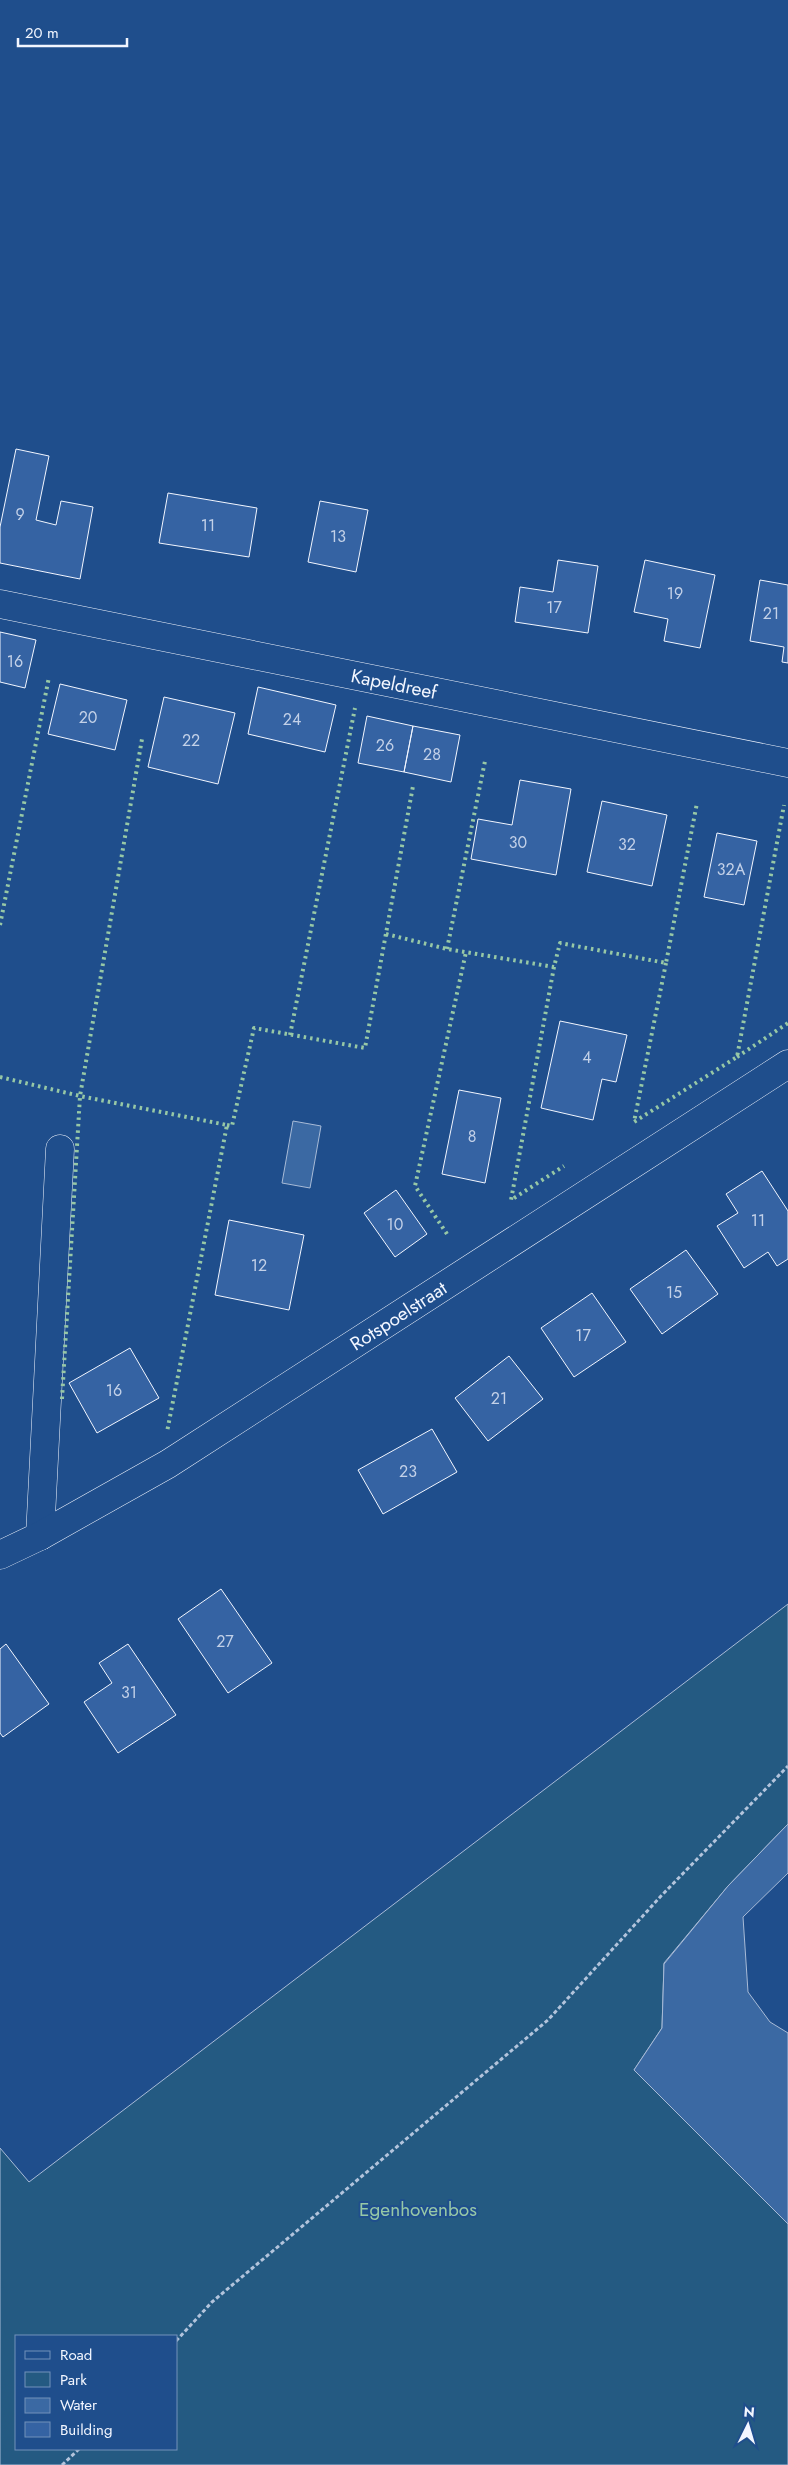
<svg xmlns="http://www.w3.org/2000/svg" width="788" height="2465" viewBox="0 0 788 2465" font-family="Jost,sans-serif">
	<rect width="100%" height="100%" fill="#1f4e8c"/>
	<path fill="#245a82" stroke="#a8bbd7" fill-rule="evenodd" d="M 788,1604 L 788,1824 L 728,1886 L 664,1963 L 662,2028 L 634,2070 L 788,2224 L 788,2465 L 0,2465 L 0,2148 L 29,2182 ZM 16,2336 L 176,2336 L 176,2449 L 16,2449 Z"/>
	<path fill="#3b69a3" stroke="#a8bbd7" d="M 293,1121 L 321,1126 L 310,1188 L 282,1183 Z
		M 788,1824 L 788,1873 L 743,1917 L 748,1992 L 770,2022 L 788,2033 L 788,2224 L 634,2070 L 662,2028 L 664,1964 L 728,1886 Z"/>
	<path fill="#3563a3" stroke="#f2f6ff" d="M 16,449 L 49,456 L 36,520 L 56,525 L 61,501 L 93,507 L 80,579 L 0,563 L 0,527 Z
		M 168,493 L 257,508 L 249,557 L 159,543 Z
		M 320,501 L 368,510 L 356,572 L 308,562 Z
		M 558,560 L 598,566 L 588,633 L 515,622 L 520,587 L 553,592 Z
		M 645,560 L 715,575 L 700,648 L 664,641 L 668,619 L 634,612 Z
		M 760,580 L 788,585 L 788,663 L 782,662 L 784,647 L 750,641 Z
		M 0,632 L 36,640 L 25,688 L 0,682 Z
		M 60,684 L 127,700 L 115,750 L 48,734 Z
		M 258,687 L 336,705 L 325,752 L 248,734 Z
		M 164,697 L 235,713 L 218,784 L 148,767 Z
		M 367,716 L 413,726 L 404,772 L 358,763 Z
		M 413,726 L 460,735 L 451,782 L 404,772 Z
		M 520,780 L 571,789 L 556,875 L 471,859 L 478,819 L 512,825 Z
		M 602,801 L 667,815 L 652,886 L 587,872 Z
		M 717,833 L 757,841 L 744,905 L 704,897 Z
		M 560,1021 L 627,1035 L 616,1082 L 602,1079 L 593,1120 L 541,1108 Z
		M 459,1090 L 501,1098 L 485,1183 L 442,1174 Z
		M 762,1171 L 788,1211 L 788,1259 L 777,1266 L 768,1252 L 744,1268 L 717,1226 L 738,1213 L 726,1194 Z
		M 396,1190 L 427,1234 L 395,1257 L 364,1213 Z
		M 229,1220 L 304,1235 L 289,1310 L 215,1295 Z
		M 686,1250 L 718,1294 L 662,1334 L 630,1289 Z
		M 592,1293 L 626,1342 L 574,1377 L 541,1328 Z
		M 130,1348 L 159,1398 L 97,1433 L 69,1383 Z
		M 509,1356 L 543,1399 L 488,1441 L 455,1398 Z
		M 432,1429 L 457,1472 L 383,1514 L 358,1470 Z
		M 221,1589 L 272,1663 L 228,1693 L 178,1619 Z
		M 6,1644 L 49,1704 L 3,1737 L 0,1733 L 0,1649 Z
		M 128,1644 L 176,1715 L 118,1753 L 84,1702 L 112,1683 L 99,1663 Z"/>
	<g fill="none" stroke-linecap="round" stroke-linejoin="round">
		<defs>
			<g id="minor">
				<path id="s1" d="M 0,604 L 788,763"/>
				<path d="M 40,1536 L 60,1149"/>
				<path id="s2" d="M 0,1555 L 40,1536 L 168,1464 L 788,1064"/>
			</g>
		</defs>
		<use href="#minor" stroke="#f2f6ff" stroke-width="29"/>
		<path stroke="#b3c4dc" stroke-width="3" stroke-dasharray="4 2.5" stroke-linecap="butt" d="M 176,2341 L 212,2302 L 548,2020 L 661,1896 L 788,1766
			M 62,2465 L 79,2449"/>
		<use href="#minor" stroke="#1f4e8c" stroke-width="28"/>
		<path stroke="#97c8a6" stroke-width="4" stroke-dasharray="2.5 4" stroke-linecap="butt" d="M 0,925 L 49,677
			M 386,934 L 447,949 L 554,967 L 560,943 L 666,963 L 697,803
			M 447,949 L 485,761
			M 666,963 L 634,1122 L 737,1057 L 784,805
			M 554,967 L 511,1200 L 564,1166
			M 290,1035 L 355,708
			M 737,1057 L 788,1023
			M 0,1077 L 80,1096 L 227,1125 L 167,1432
			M 227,1125 L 232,1126 L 254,1028 L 365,1048 L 413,786
			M 447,1234 L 415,1186 L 466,952
			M 62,1399 L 80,1096 L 142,739"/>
	</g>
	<g text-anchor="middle" stroke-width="4" stroke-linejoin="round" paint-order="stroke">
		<g font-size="16" fill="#c3d1e8">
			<text x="20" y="520">9</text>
			<text x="208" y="531">11</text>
			<text x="338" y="542">13</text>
			<text x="675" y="599">19</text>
			<text x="554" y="613">17</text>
			<text x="771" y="619">21</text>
			<text x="15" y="667">16</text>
			<text x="88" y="723">20</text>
			<text x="292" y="725">24</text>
			<text x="191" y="746">22</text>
			<text x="385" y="751">26</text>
			<text x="432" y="760">28</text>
			<text x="518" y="848">30</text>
			<text x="627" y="850">32</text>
			<text x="731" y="875">32A</text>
			<text x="587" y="1063">4</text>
			<text x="472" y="1142">8</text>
			<text x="758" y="1226">11</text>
			<text x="395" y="1230">10</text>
			<text x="259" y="1271">12</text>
			<text x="674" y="1298">15</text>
			<text x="583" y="1341">17</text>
			<text x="114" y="1396">16</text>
			<text x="499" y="1404">21</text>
			<text x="408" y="1477">23</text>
			<text x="225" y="1647">27</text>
			<text x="129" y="1698">31</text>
		</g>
		<g font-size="19" fill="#f2f6ff" stroke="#1f4e8c">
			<text dy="7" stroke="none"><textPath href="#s1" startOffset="402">Kapeldreef</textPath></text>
			<text dy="7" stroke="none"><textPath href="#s2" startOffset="465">Rotspoelstraat</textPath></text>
		</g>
		<g font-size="19" fill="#97c8a6" stroke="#1f4e8c">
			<text x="418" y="2216">Egenhovenbos</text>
		</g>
	</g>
	<rect x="15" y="2335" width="162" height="115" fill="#1f4e8c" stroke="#7391ba"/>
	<rect x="25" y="2351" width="25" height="8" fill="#1f4e8c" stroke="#7391ba"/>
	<text x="60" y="2360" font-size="15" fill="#f2f6ff">Road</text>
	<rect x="25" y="2372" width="25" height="15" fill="#245a82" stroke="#7391ba"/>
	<text x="60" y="2385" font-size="15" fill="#f2f6ff">Park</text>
	<rect x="25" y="2398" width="25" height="15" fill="#3b69a3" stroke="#7391ba"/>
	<text x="60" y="2410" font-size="15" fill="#f2f6ff">Water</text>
	<rect x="25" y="2422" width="25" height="15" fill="#3563a3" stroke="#7391ba"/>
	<text x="60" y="2435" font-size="15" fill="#f2f6ff">Building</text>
	<g transform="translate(748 2425) rotate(5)" stroke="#1f4e8c" stroke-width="4" paint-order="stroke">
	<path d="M0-4L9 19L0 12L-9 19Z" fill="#f2f6ff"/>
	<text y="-8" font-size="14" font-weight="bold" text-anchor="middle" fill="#f2f6ff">N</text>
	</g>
	<path d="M18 38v8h109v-8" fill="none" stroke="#f2f6ff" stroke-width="2.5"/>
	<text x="25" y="38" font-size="15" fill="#f2f6ff" stroke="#1f4e8c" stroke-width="4" paint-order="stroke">20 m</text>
</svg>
